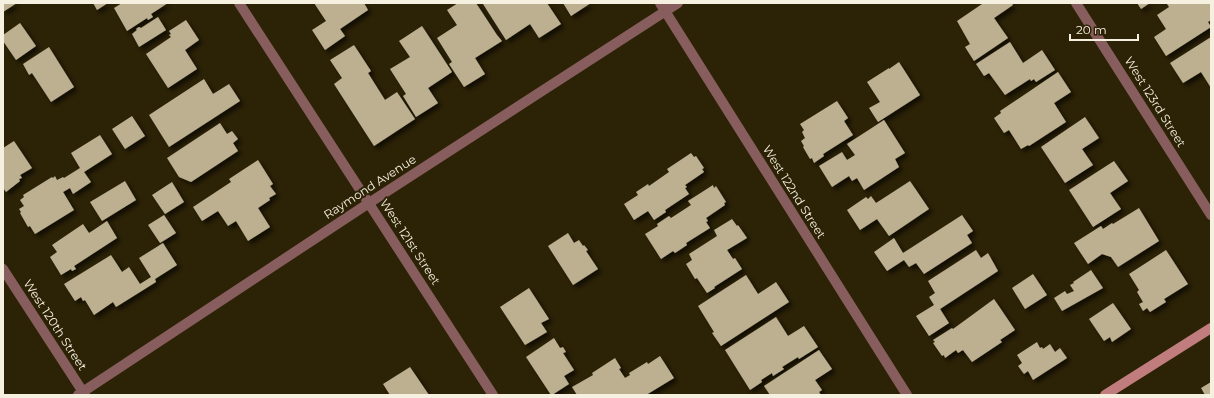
<svg xmlns="http://www.w3.org/2000/svg" width="1214" height="398" viewBox="0 0 1214 398" font-family="Montserrat,sans-serif">
	<defs>
		<filter id="shadow"><feDropShadow dx="3.5" dy="3.5" stdDeviation="2" flood-color="#0009"/></filter>
	</defs>
	<rect width="100%" height="100%" fill="#2c2206"/>
	<path fill="#bcb091" filter="url(#shadow)" d="M 3,3 L 17,3 L 3,12 Z
		M 93,3 L 108,3 L 97,10 Z
		M 122,3 L 168,3 L 151,14 L 153,17 L 148,20 L 147,18 L 127,31 L 114,8 Z
		M 314,3 L 364,3 L 368,10 L 340,29 L 345,36 L 325,50 L 312,30 L 326,21 Z
		M 458,3 L 476,3 L 497,35 L 502,41 L 475,58 L 485,74 L 464,87 L 449,64 L 452,62 L 437,38 L 457,25 L 447,10 Z
		M 485,3 L 541,3 L 542,4 L 547,3 L 561,24 L 539,38 L 530,24 L 506,40 L 483,4 Z
		M 563,3 L 591,3 L 571,16 Z
		M 981,3 L 1012,3 L 1013,5 L 994,18 L 1008,38 L 974,61 L 965,47 L 970,44 L 957,21 L 982,4 Z
		M 1137,3 L 1150,3 L 1141,9 Z
		M 1169,3 L 1211,3 L 1211,20 L 1208,22 L 1211,27 L 1166,56 L 1154,37 L 1166,29 L 1157,15 L 1169,7 L 1167,4 Z
		M 158,17 L 166,30 L 139,47 L 132,34 L 137,30 L 136,29 L 139,27 L 141,28 Z
		M 186,20 L 199,40 L 185,50 L 197,69 L 168,88 L 146,54 L 171,37 L 169,35 L 171,34 L 169,31 Z
		M 20,23 L 36,46 L 16,60 L 3,41 L 3,35 Z
		M 422,26 L 452,72 L 428,88 L 438,103 L 416,117 L 403,96 L 406,94 L 390,69 L 410,57 L 399,41 Z
		M 1211,37 L 1211,88 L 1201,72 L 1183,83 L 1170,63 Z
		M 1010,42 L 1023,63 L 1042,50 L 1055,70 L 1036,82 L 1034,79 L 1031,81 L 1030,79 L 1005,95 L 989,73 L 984,76 L 976,64 Z
		M 354,45 L 371,71 L 368,73 L 385,100 L 397,92 L 415,119 L 374,146 L 334,84 L 342,78 L 330,60 Z
		M 49,47 L 74,87 L 51,102 L 32,73 L 29,75 L 23,64 Z
		M 899,62 L 920,95 L 878,122 L 869,108 L 880,102 L 867,82 L 889,68 L 889,69 Z
		M 1058,72 L 1071,92 L 1054,103 L 1066,122 L 1029,146 L 1028,145 L 1021,149 L 1009,130 L 1004,133 L 994,118 L 1001,113 L 1000,111 Z
		M 204,79 L 213,94 L 229,84 L 240,101 L 169,147 L 149,115 Z
		M 837,101 L 848,118 L 844,121 L 853,135 L 823,154 L 824,156 L 814,163 L 812,158 L 810,159 L 803,147 L 804,146 L 801,141 L 805,138 L 802,132 L 804,130 L 800,124 Z
		M 132,116 L 145,136 L 125,149 L 112,129 Z
		M 1085,117 L 1099,138 L 1082,149 L 1093,165 L 1065,183 L 1041,147 Z
		M 884,120 L 905,153 L 895,159 L 899,167 L 864,190 L 857,178 L 852,181 L 849,176 L 832,187 L 819,166 L 842,152 L 847,160 L 855,155 L 847,144 Z
		M 220,123 L 227,134 L 232,131 L 238,139 L 233,143 L 238,151 L 191,182 L 179,177 L 167,158 Z
		M 100,135 L 112,154 L 84,172 L 91,182 L 73,194 L 70,188 L 63,192 L 74,210 L 35,234 L 30,226 L 28,227 L 20,213 L 21,212 L 19,209 L 24,206 L 20,200 L 24,197 L 23,195 L 52,177 L 53,178 L 55,176 L 57,180 L 63,177 L 64,178 L 80,168 L 71,153 Z
		M 14,141 L 32,168 L 20,175 L 22,178 L 19,179 L 20,181 L 6,192 L 3,188 L 3,148 Z
		M 691,153 L 694,157 L 696,156 L 704,168 L 702,169 L 704,172 L 685,185 L 687,187 L 685,188 L 689,194 L 665,210 L 666,212 L 654,220 L 648,211 L 634,220 L 624,204 L 638,195 L 636,192 L 648,184 L 649,186 L 669,172 L 667,169 Z
		M 258,160 L 273,184 L 270,186 L 276,194 L 269,198 L 270,200 L 258,208 L 270,227 L 248,241 L 236,221 L 228,226 L 218,211 L 202,221 L 193,207 L 231,182 L 229,179 Z
		M 1114,161 L 1128,181 L 1110,193 L 1121,209 L 1093,227 L 1069,190 Z
		M 125,181 L 136,200 L 102,221 L 90,202 Z
		M 910,181 L 929,209 L 889,236 L 877,219 L 860,230 L 847,210 L 866,197 L 868,199 L 871,196 L 876,203 Z
		M 172,182 L 184,202 L 165,214 L 152,195 Z
		M 713,185 L 714,188 L 716,186 L 726,202 L 724,203 L 725,205 L 706,218 L 708,221 L 706,222 L 710,228 L 686,243 L 687,245 L 675,253 L 673,251 L 661,259 L 645,234 L 658,226 L 657,224 L 669,216 L 671,218 L 691,205 L 688,201 Z
		M 1139,208 L 1159,241 L 1118,267 L 1111,257 L 1102,254 L 1088,264 L 1074,243 L 1101,226 L 1103,229 L 1112,223 L 1113,224 Z
		M 164,215 L 176,233 L 160,243 L 148,225 Z
		M 962,215 L 973,231 L 967,235 L 972,243 L 924,274 L 916,263 L 909,267 L 904,260 L 887,271 L 874,252 L 894,238 L 903,253 Z
		M 732,219 L 737,226 L 738,225 L 747,238 L 727,250 L 733,259 L 735,258 L 742,269 L 714,287 L 715,288 L 707,293 L 697,278 L 695,279 L 686,264 L 692,260 L 689,254 L 717,236 L 714,230 Z
		M 107,221 L 117,238 L 74,266 L 76,269 L 72,271 L 71,269 L 61,275 L 50,257 L 57,252 L 52,245 L 83,224 L 89,233 Z
		M 568,233 L 574,243 L 579,240 L 583,246 L 584,245 L 588,250 L 586,251 L 598,269 L 573,285 L 548,246 Z
		M 163,243 L 177,265 L 155,279 L 156,282 L 116,307 L 113,302 L 94,315 L 85,300 L 83,301 L 81,297 L 75,301 L 64,284 L 111,255 L 122,272 L 129,267 L 140,284 L 151,277 L 139,258 Z
		M 976,250 L 981,258 L 988,253 L 998,271 L 940,309 L 949,323 L 929,336 L 916,316 L 934,305 L 929,297 L 935,293 L 928,281 Z
		M 1166,250 L 1188,284 L 1164,299 L 1166,302 L 1150,312 L 1147,308 L 1143,311 L 1139,304 L 1143,302 L 1137,292 L 1139,290 L 1129,274 Z
		M 1091,270 L 1103,288 L 1062,311 L 1054,298 L 1065,291 L 1067,294 L 1074,291 L 1070,285 L 1074,283 L 1073,282 Z
		M 1033,274 L 1047,295 L 1025,309 L 1012,288 Z
		M 746,275 L 758,294 L 776,282 L 789,302 L 721,346 L 712,333 L 714,332 L 698,306 Z
		M 529,288 L 549,319 L 541,323 L 547,332 L 525,345 L 500,307 Z
		M 994,299 L 1015,330 L 1000,340 L 1002,342 L 972,362 L 963,350 L 958,353 L 956,350 L 945,358 L 944,355 L 942,356 L 933,343 L 935,342 L 933,340 L 952,328 L 953,329 Z
		M 1113,303 L 1131,329 L 1112,342 L 1110,337 L 1104,341 L 1089,319 Z
		M 776,317 L 788,336 L 804,326 L 818,347 L 799,359 L 798,357 L 782,367 L 784,369 L 773,376 L 772,373 L 761,380 L 762,382 L 750,390 L 725,350 Z
		M 554,338 L 560,348 L 563,347 L 566,352 L 563,353 L 574,370 L 564,376 L 569,384 L 552,395 L 551,395 L 526,357 Z
		M 1037,342 L 1040,348 L 1042,347 L 1043,349 L 1050,344 L 1055,352 L 1060,348 L 1067,358 L 1033,380 L 1028,371 L 1024,374 L 1018,366 L 1022,363 L 1017,355 Z
		M 819,350 L 832,369 L 815,380 L 822,390 L 819,392 L 821,395 L 770,395 L 764,386 Z
		M 660,356 L 674,378 L 646,395 L 577,395 L 572,387 L 593,375 L 592,373 L 615,358 L 621,368 L 619,369 L 625,378 L 630,375 L 629,373 L 647,362 L 648,364 Z
		M 410,367 L 429,395 L 390,395 L 383,384 Z
		M 1211,382 L 1211,395 L 1205,395 L 1201,388 Z"/>
	<g fill="none" stroke-linecap="round" stroke-linejoin="round">
		<path stroke="#885d5d" stroke-width="10" d="M 239,3 L 493,395
			M 660,3 L 907,395
			M 1076,3 L 1211,215
			M 78,395 L 369,203 L 678,3"/>
		<path stroke="#885d5d" stroke-width="10" d="M 3,269 L 85,395"/>
		<path stroke="#c17d7e" stroke-width="10" d="M 1105,395 L 1211,328"/>
	</g>
	<g text-anchor="middle" stroke-width="4" stroke-linejoin="round" paint-order="stroke">
		<g font-size="12" fill="#f6f0e0" stroke="#2c2206">
			<text transform="translate(1155 102) rotate(58)" y="4">West 123rd Street</text>
			<text transform="translate(370 187) rotate(-33)" y="4">Raymond Avenue</text>
			<text transform="translate(794 192) rotate(58)" y="4">West 122nd Street</text>
			<text transform="translate(410 242) rotate(57)" y="4">West 121st Street</text>
			<text transform="translate(55 325) rotate(57)" y="4">West 120th Street</text>
		</g>
	</g>
	<rect width="1214" height="398" fill="none" stroke="#f6f0e0" stroke-width="8"/>
	<path d="M1070 34v6h68v-6" fill="none" stroke="#f6f0e0" stroke-width="2"/>
	<text x="1076" y="34" font-size="12" fill="#f6f0e0" stroke="#2c2206" stroke-width="3" paint-order="stroke">20 m</text>
</svg>
